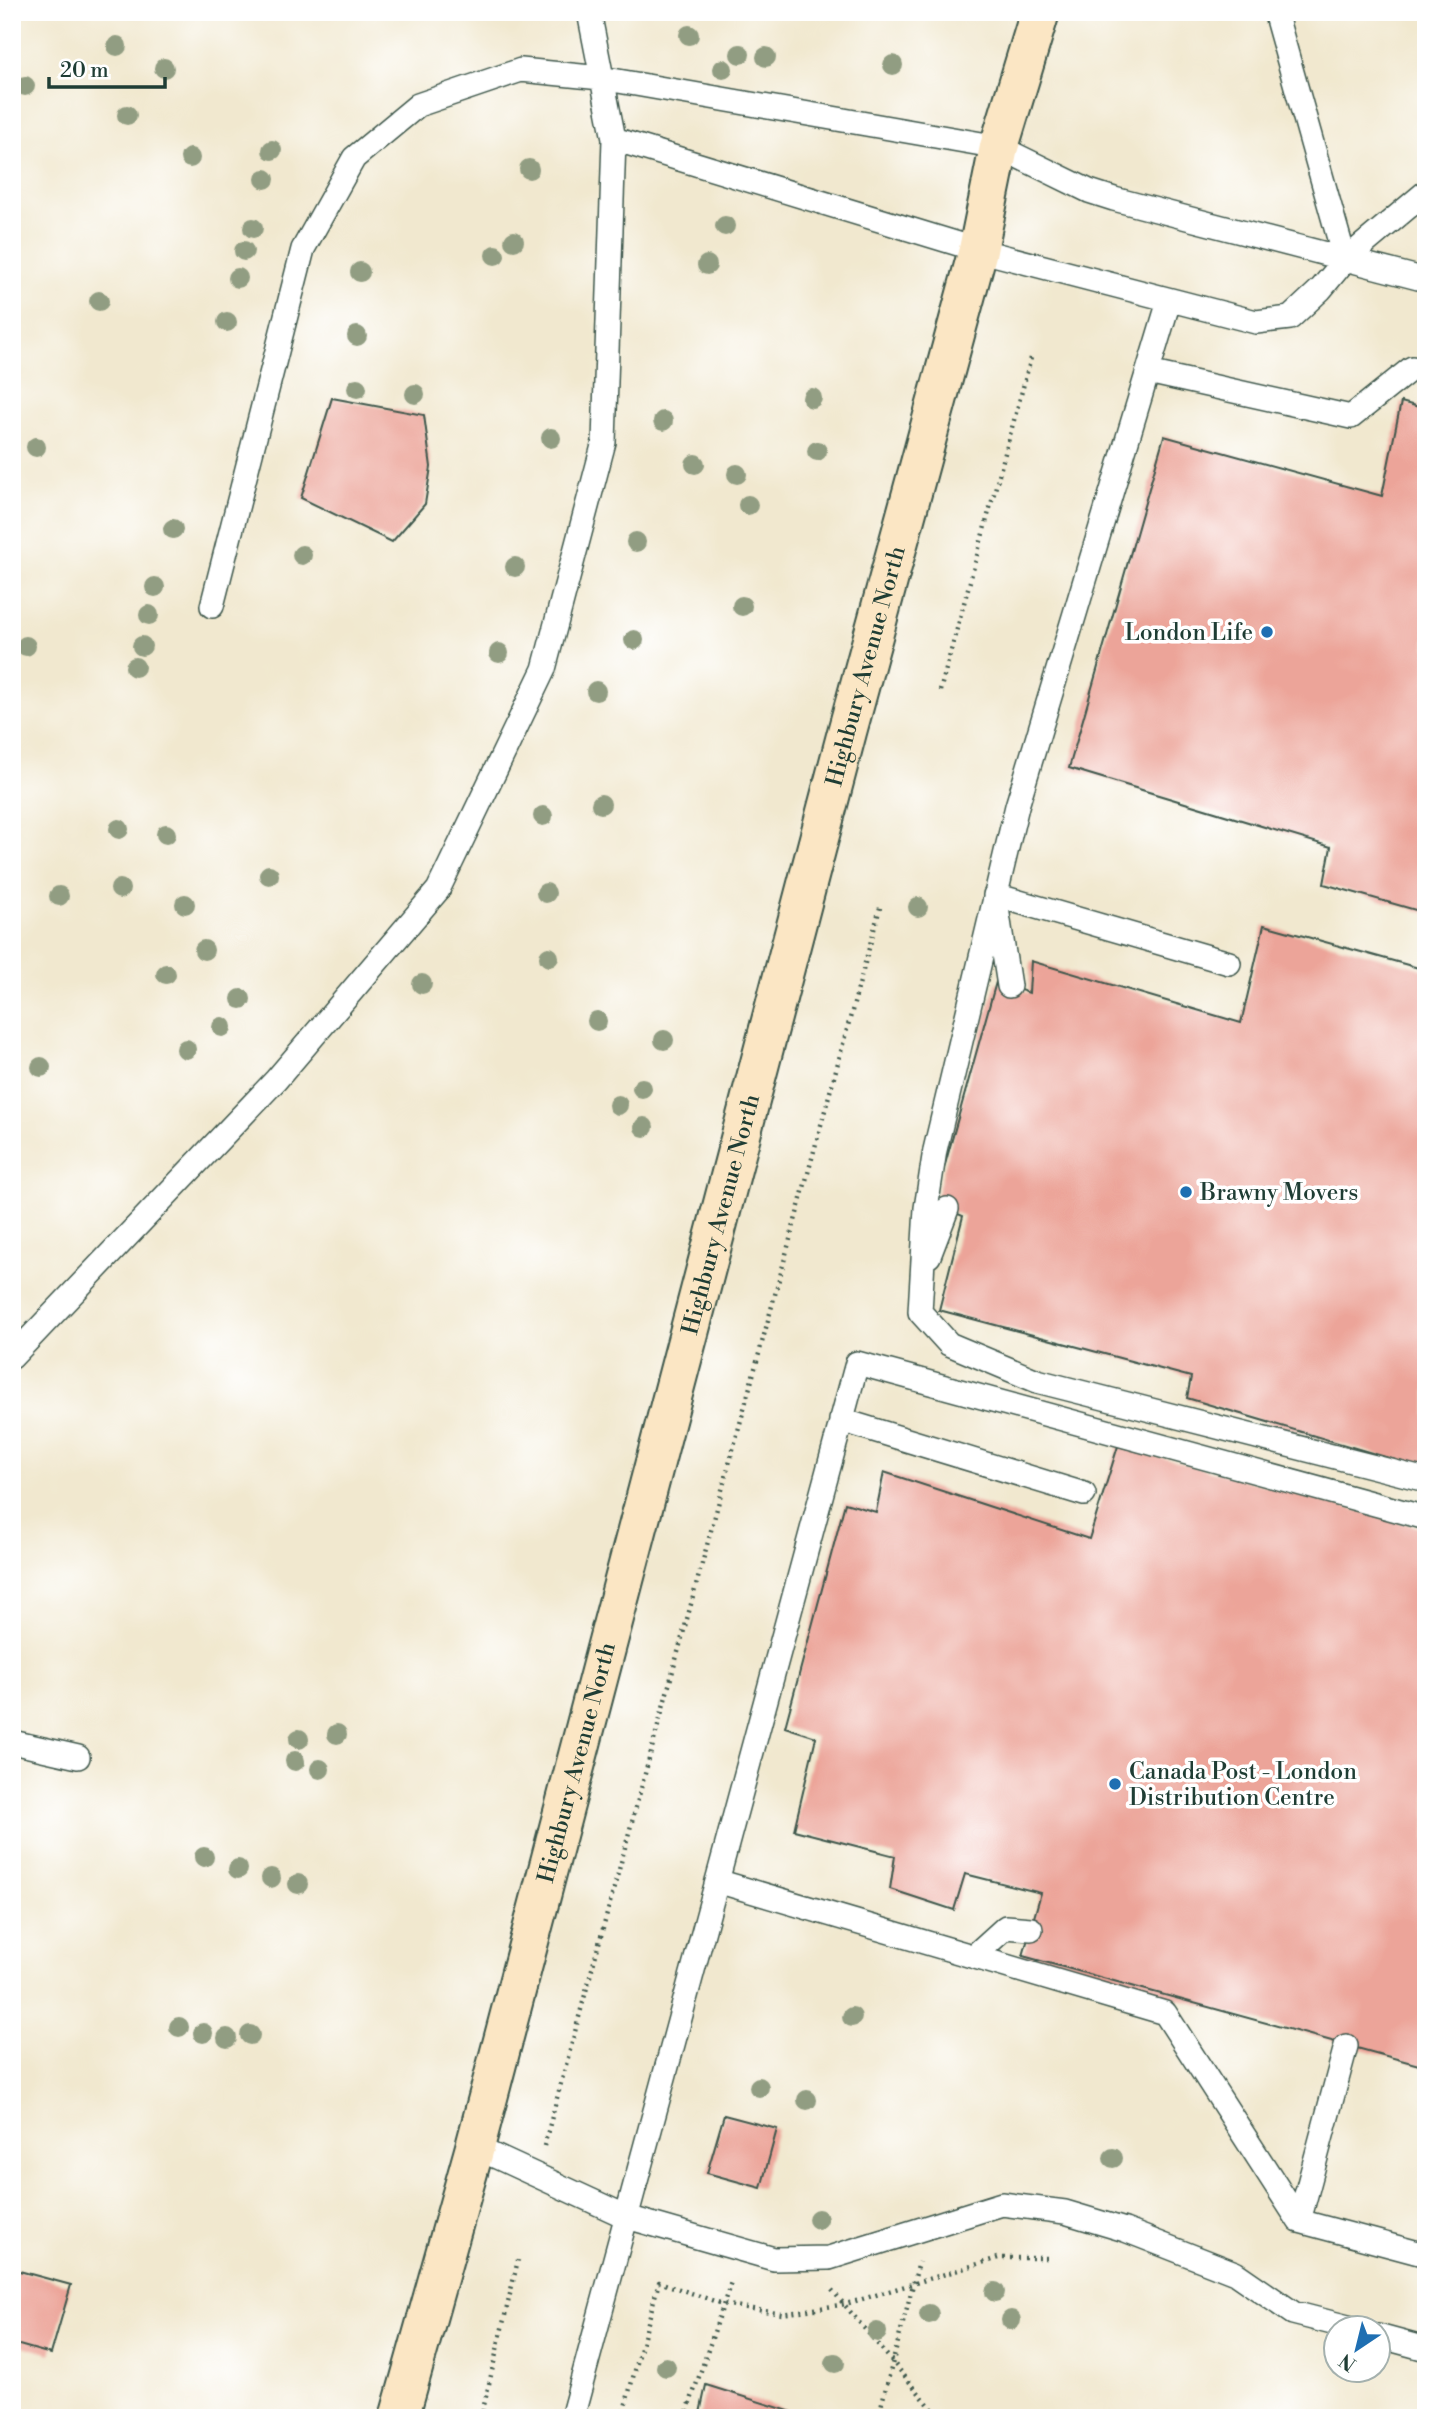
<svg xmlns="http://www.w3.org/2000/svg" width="1438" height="2430" viewBox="0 0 1438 2430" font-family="'Libre Bodoni',serif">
	<rect width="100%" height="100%" fill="#fff"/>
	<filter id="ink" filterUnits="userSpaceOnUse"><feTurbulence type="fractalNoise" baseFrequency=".0143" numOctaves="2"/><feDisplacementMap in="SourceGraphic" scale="14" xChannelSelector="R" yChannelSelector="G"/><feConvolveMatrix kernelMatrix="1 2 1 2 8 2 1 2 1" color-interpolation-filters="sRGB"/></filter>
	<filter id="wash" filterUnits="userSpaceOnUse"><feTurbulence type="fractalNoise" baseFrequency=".00686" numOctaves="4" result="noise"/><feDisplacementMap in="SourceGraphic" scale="28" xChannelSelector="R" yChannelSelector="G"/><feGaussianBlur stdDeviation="1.57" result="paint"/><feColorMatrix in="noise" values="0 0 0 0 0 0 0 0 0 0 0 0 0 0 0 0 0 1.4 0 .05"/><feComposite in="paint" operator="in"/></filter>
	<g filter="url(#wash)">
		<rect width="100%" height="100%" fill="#f1e8cf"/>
		<g id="blocks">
			<path fill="#eca499" d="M 332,398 L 424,415 L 431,467 L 425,504 L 392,542 L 301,498 Z
				M 1401,402 L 1426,409 L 1426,913 L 1324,884 L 1331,847 L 1069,768 L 1164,436 L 1382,496 Z
				M 1264,925 L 1426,970 L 1426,1469 L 1187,1398 L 1191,1377 L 939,1310 L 963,1216 L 934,1204 L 996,982 L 1029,993 L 1031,961 L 1241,1023 Z
				M 1118,1446 L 1426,1529 L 1426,2067 L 1023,1956 L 1041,1893 L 965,1874 L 954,1910 L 890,1889 L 895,1856 L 794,1830 L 816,1737 L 785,1727 L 845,1503 L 876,1512 L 884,1472 L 1089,1539 Z
				M 724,2115 L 777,2129 L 761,2188 L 707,2173 Z
				M 12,2269 L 71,2285 L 51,2354 L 12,2343 Z
				M 706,2385 L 808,2417 L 807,2418 L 699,2418 Z"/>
		</g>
	</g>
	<g filter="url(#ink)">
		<use href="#blocks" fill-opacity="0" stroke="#3e574b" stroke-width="2"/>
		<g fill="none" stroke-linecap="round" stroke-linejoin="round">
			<defs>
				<path id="lane" d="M 1275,12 L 1345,260
					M 614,139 L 978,250 L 1256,322 L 1290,318 L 1321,289 L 1345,260 L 1426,192
					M 1169,301 L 1017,806 L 935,1150 L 926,1208 L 920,1312 L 949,1344 L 1037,1381 L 1426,1480
					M 1148,372 L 1351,417 L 1412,368 L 1426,371
					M 212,606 L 303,249 L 354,158 L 418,105 L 521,70 L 601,78 L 999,147 L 1089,191 L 1114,199 L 1426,280
					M 1009,986 L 995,895 L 1229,963
					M 929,1256 L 947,1209
					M 12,1357 L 276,1080 L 438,890 L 544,669 L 604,442 L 614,139 L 589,12
					M 841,1420 L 1084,1494
					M 12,1742 L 78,1757
					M 717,1881 L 1165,2013 L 1299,2221 L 1426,2255
					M 974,1956 L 1006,1927 L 1031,1929
					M 475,2147 L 627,2217 L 774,2259 L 829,2258 L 1002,2204 L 1065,2212 L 1125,2230 L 1235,2273 L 1293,2313 L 1352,2328
					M 1299,2221 L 1346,2046
					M 1378,2336 L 1426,2349
					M 572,2418 L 857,1363 L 1426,1518"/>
				<g id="secondary">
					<path id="s1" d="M 399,2418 L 475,2147 L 847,732 L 978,250 L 999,147 L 1040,12"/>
				</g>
			</defs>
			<use href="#lane" stroke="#3e574b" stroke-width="26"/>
			<use href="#secondary" stroke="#3e574b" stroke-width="42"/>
			<path stroke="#3e574b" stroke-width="4.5" stroke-dasharray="2 5" stroke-linecap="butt" d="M 940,691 L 1031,358
				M 544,2146 L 881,904
				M 832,2290 L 940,2418
				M 481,2418 L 518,2260
				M 622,2418 L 659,2282 L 723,2304 L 782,2314 L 846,2304 L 998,2258 L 1048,2258
				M 685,2418 L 732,2279
				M 878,2418 L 919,2262"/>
			<use href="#lane" stroke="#fff" stroke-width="23"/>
			<use href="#secondary" stroke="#fbe6c4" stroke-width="38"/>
		</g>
		<g fill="#919d82">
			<circle cx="689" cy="35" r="10"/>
			<circle cx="117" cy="46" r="10"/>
			<circle cx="740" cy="54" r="10"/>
			<circle cx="766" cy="57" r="10"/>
			<circle cx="893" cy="65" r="10"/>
			<circle cx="164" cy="68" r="10"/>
			<circle cx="723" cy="69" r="10"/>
			<circle cx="25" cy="86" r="10"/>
			<circle cx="127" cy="115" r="10"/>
			<circle cx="272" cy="150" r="10"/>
			<circle cx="190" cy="158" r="10"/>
			<circle cx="529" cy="169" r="10"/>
			<circle cx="265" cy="179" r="10"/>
			<circle cx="725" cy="226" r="10"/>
			<circle cx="253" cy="228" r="10"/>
			<circle cx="514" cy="241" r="10"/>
			<circle cx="244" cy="251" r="10"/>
			<circle cx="495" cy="255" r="10"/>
			<circle cx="707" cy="265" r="10"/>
			<circle cx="360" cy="272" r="10"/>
			<circle cx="238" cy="278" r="10"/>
			<circle cx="99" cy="301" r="10"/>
			<circle cx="227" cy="322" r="10"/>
			<circle cx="357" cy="336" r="10"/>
			<circle cx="357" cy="388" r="10"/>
			<circle cx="415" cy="394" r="10"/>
			<circle cx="812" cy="398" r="10"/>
			<circle cx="663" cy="421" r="10"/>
			<circle cx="551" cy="438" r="10"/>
			<circle cx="36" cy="447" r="10"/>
			<circle cx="817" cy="451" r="10"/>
			<circle cx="695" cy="464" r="10"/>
			<circle cx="737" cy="474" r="10"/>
			<circle cx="748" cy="505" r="10"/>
			<circle cx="173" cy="529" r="10"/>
			<circle cx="636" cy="542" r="10"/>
			<circle cx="302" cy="555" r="10"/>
			<circle cx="515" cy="567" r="10"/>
			<circle cx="155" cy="587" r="10"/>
			<circle cx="742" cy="606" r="10"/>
			<circle cx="149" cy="615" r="10"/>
			<circle cx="634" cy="640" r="10"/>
			<circle cx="26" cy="646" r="10"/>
			<circle cx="142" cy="646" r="10"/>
			<circle cx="499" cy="653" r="10"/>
			<circle cx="135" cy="667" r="10"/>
			<circle cx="596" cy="691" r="10"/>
			<circle cx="601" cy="804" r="10"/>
			<circle cx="543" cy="816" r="10"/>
			<circle cx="119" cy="829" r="10"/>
			<circle cx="166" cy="834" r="10"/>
			<circle cx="269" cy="875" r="10"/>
			<circle cx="120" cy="889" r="10"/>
			<circle cx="546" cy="893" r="10"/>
			<circle cx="59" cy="896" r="10"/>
			<circle cx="185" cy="904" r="10"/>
			<circle cx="918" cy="907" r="10"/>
			<circle cx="204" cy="950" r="10"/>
			<circle cx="549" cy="957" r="10"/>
			<circle cx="166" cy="974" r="10"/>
			<circle cx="422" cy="984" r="10"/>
			<circle cx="241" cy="999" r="10"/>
			<circle cx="597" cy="1021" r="10"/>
			<circle cx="222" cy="1027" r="10"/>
			<circle cx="664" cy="1040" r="10"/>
			<circle cx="186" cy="1049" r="10"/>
			<circle cx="41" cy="1067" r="10"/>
			<circle cx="642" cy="1088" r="10"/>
			<circle cx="618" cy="1105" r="10"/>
			<circle cx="644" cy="1127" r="10"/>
			<circle cx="337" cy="1734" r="10"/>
			<circle cx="299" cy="1739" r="10"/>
			<circle cx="295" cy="1761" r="10"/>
			<circle cx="320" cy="1769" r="10"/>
			<circle cx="204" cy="1857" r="10"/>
			<circle cx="238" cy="1869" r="10"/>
			<circle cx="271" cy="1878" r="10"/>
			<circle cx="298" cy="1884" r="10"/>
			<circle cx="852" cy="2017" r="10"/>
			<circle cx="179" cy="2027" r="10"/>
			<circle cx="203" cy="2033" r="10"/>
			<circle cx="250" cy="2035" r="10"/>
			<circle cx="227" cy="2038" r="10"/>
			<circle cx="759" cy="2087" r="10"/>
			<circle cx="807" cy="2100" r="10"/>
			<circle cx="1113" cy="2158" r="10"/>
			<circle cx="818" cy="2219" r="10"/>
			<circle cx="995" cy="2292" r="10"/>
			<circle cx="929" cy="2314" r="10"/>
			<circle cx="1011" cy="2320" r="10"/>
			<circle cx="877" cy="2332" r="10"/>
			<circle cx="835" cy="2363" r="10"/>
			<circle cx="666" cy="2367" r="10"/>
		</g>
	</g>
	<g fill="#1f6fb2" stroke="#fff" stroke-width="2.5">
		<circle cx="1267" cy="632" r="7"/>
		<circle cx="1186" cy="1192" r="7"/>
		<circle cx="1115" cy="1784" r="7"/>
	</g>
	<g text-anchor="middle" stroke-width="7" stroke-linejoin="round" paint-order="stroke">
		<g font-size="23" fill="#1f3d34" stroke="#fff" text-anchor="start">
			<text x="1253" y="640" text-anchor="end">London Life</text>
			<text x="1200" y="1200">Brawny Movers</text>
			<text x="1129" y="1779">Canada Post - London<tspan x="1129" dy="26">Distribution Centre</tspan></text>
		</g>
		<g font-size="23" fill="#1f3d34" stroke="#fff">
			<text dy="8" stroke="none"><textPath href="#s1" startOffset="1813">Highbury Avenue North</textPath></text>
			<text dy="8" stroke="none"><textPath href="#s1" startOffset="1246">Highbury Avenue North</textPath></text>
			<text dy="8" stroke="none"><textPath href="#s1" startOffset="679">Highbury Avenue North</textPath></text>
		</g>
	</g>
	<rect width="1438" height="2430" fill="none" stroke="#fff" stroke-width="42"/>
	<g transform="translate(1357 2349) rotate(215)"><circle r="33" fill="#ffffff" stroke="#a5b1ae" stroke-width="2"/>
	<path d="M0-5L12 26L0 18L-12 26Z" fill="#1f6fb2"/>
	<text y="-10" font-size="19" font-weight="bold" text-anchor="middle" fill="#1f3d34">N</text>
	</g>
	<path d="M49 77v10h116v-10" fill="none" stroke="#1f3d34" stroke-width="3.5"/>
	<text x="60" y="77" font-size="21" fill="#1f3d34" stroke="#ffffff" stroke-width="5" paint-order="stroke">20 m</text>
</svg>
